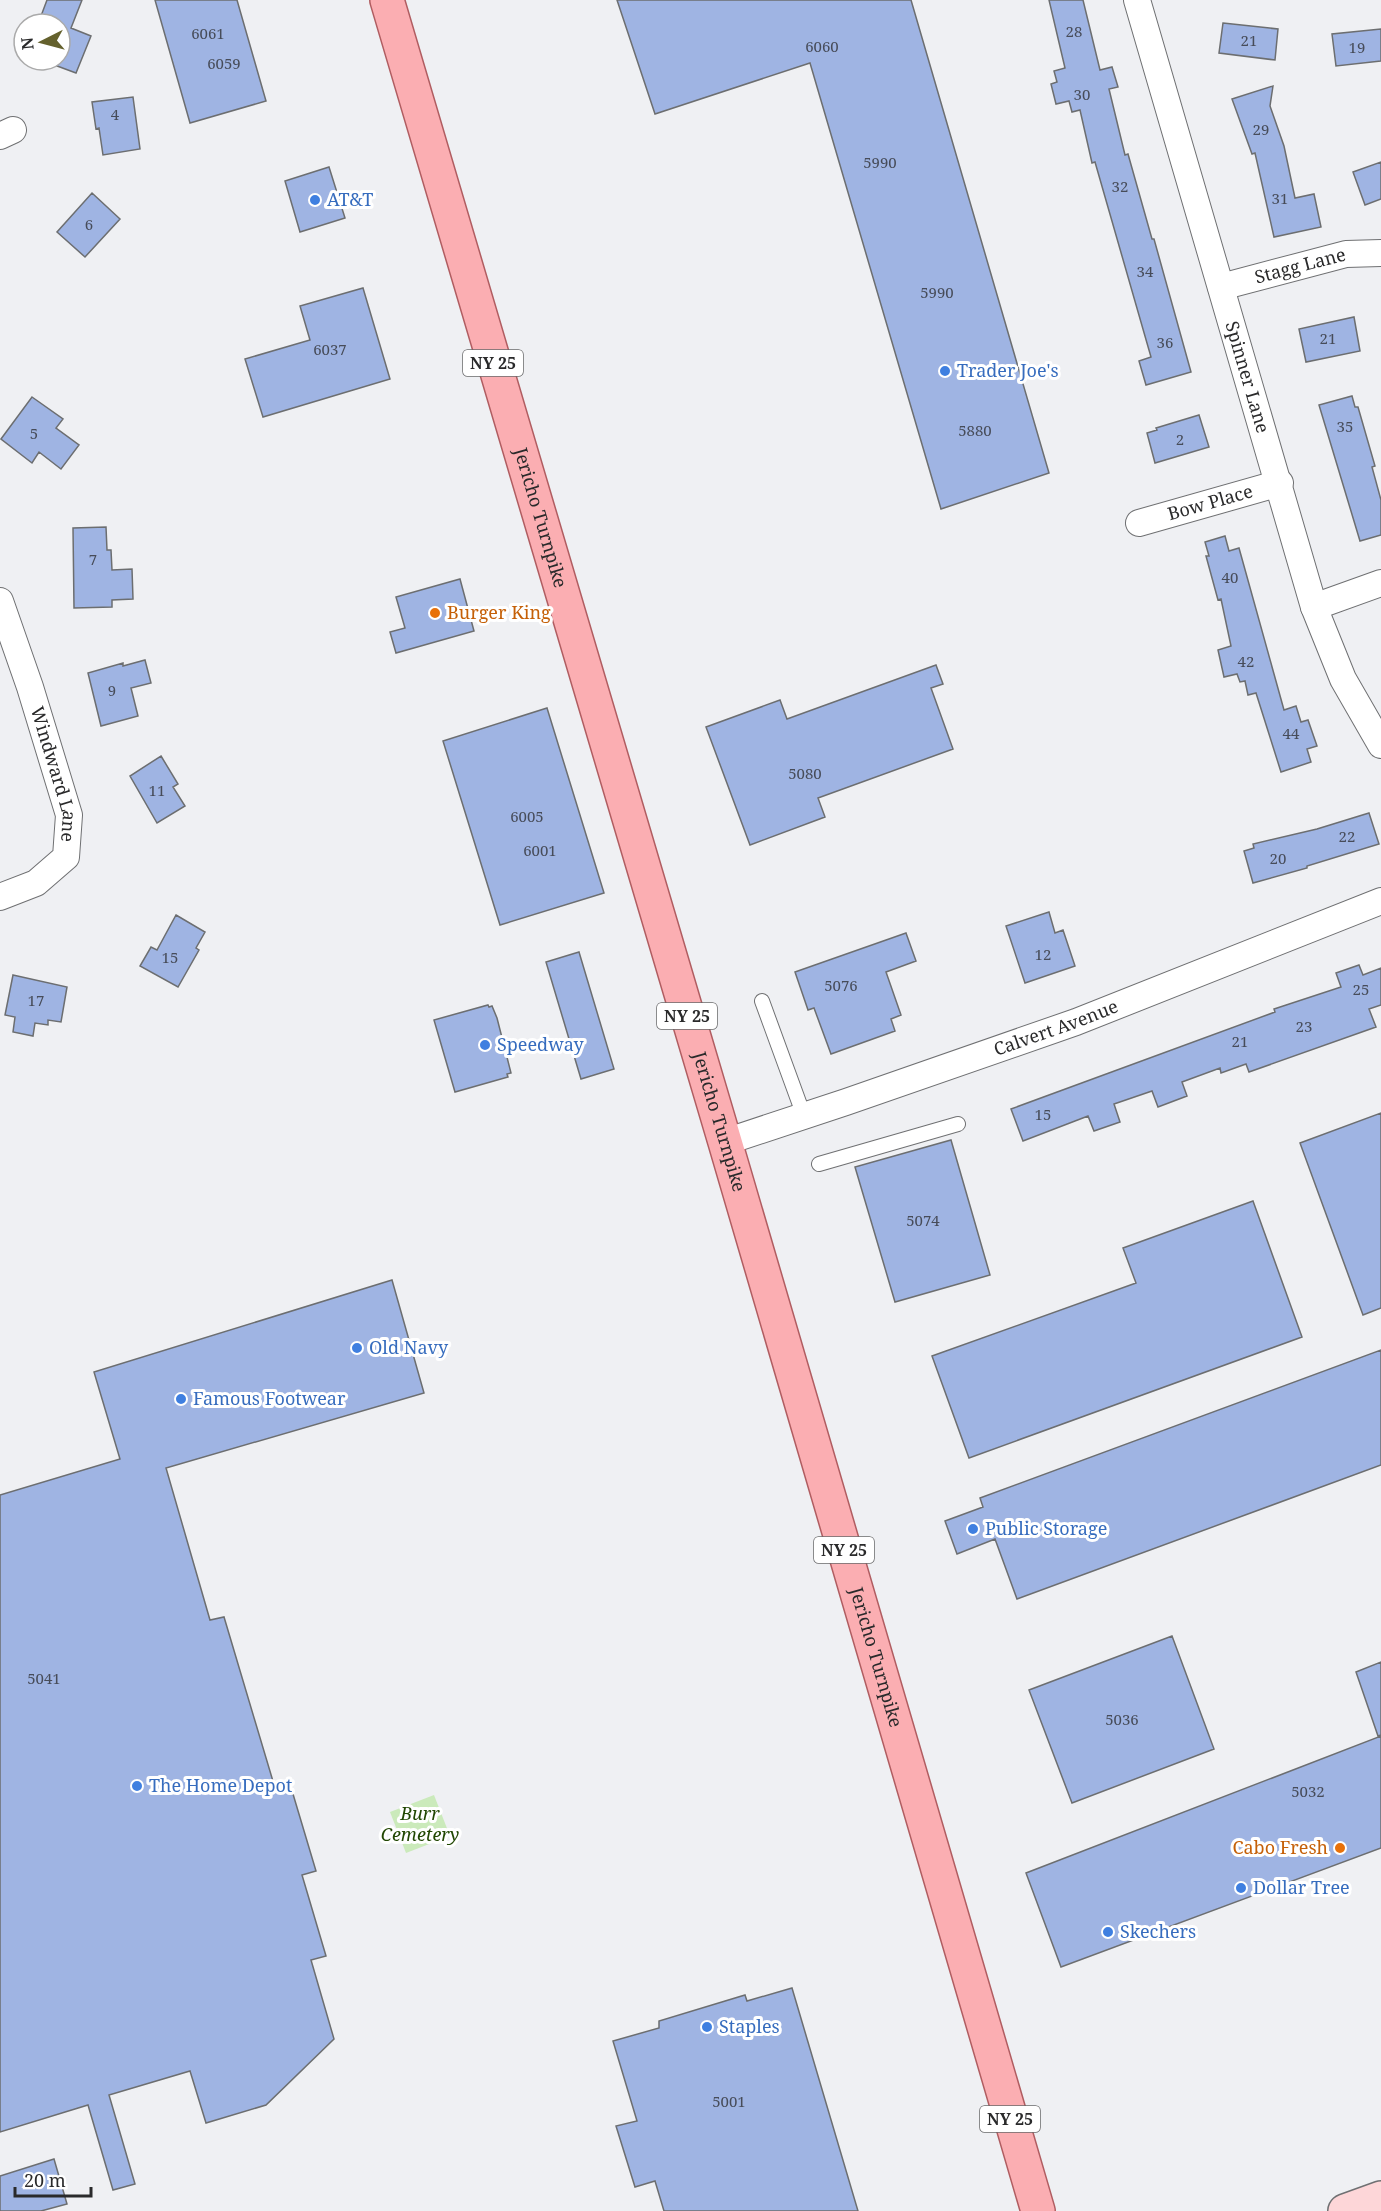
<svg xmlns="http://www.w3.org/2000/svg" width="1381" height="2211" viewBox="0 0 1381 2211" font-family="'Noto Serif',serif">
	<rect width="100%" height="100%" fill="#eff0f3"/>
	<path fill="#cbeabb" d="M 434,1795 L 450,1836 L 406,1853 L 390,1812 Z"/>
	<path fill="#9fb4e3" stroke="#6c6e70" stroke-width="1.5" d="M 47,0 L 82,0 L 71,28 L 91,36 L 76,73 L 41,60 L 60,60 L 60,24 L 38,24 Z
		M 155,0 L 237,0 L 266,101 L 190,123 Z
		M 617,0 L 911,0 L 1049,473 L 941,509 L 810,63 L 655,114 Z
		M 1049,0 L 1083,0 L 1100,70 L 1112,67 L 1118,87 L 1109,89 L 1125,155 L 1128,154 L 1152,239 L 1154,239 L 1191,372 L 1146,385 L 1139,361 L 1151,357 L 1095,162 L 1092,163 L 1080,110 L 1072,112 L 1069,101 L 1056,104 L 1051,84 L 1057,82 L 1054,71 L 1065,68 Z
		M 1223,23 L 1278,29 L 1275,60 L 1219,53 Z
		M 1381,29 L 1381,61 L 1336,66 L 1332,34 Z
		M 1273,86 L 1270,106 L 1284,146 L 1295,198 L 1314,194 L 1321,227 L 1274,237 L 1255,153 L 1252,154 L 1232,99 Z
		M 133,97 L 140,149 L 103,155 L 99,128 L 96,129 L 92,102 Z
		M 1381,162 L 1381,199 L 1365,205 L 1353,172 Z
		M 329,167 L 345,218 L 300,232 L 285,181 Z
		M 92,193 L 120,219 L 85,257 L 57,232 Z
		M 363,288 L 390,379 L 263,417 L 245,359 L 310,340 L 300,306 Z
		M 1354,317 L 1360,351 L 1306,362 L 1299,329 Z
		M 1352,396 L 1355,407 L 1358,407 L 1375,466 L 1372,467 L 1381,500 L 1381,535 L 1360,541 L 1319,405 Z
		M 32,397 L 63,419 L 56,428 L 79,445 L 61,469 L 39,452 L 32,463 L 1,439 Z
		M 1199,415 L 1209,447 L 1155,463 L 1147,433 L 1157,430 L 1156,428 Z
		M 106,527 L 107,550 L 111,550 L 112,570 L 132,569 L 133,599 L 112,600 L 112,607 L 74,608 L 73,528 Z
		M 1225,536 L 1229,551 L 1239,548 L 1284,710 L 1296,706 L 1301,722 L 1308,720 L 1317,746 L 1307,749 L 1311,762 L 1281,772 L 1256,693 L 1248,695 L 1245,681 L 1240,682 L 1237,674 L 1224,677 L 1218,650 L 1231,646 L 1221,599 L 1218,600 L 1206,556 L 1209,556 L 1205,542 Z
		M 460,579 L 474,631 L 396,653 L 390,632 L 405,628 L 396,597 Z
		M 145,660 L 151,683 L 131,688 L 138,716 L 101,726 L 88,673 L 123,663 L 123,666 Z
		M 936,665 L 943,684 L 931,688 L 953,749 L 818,798 L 825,817 L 750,845 L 706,727 L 780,700 L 787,719 Z
		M 547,708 L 604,893 L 500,925 L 443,741 Z
		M 161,756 L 178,784 L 173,787 L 185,806 L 157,823 L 130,776 Z
		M 1369,813 L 1379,844 L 1307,866 L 1307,868 L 1253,883 L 1244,851 L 1254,848 L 1253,844 L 1317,829 Z
		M 1049,912 L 1055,933 L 1063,930 L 1075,966 L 1025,983 L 1006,926 Z
		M 176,915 L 205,932 L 196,948 L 199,950 L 178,987 L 140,966 L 151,947 L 157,950 Z
		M 906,933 L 916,961 L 886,972 L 901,1015 L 891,1019 L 895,1031 L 831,1054 L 814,1008 L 808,1010 L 795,972 Z
		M 579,952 L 614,1069 L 581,1079 L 546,962 Z
		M 1359,965 L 1363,975 L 1381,968 L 1381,1005 L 1369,1009 L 1376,1027 L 1249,1072 L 1246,1064 L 1221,1073 L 1220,1068 L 1182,1082 L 1187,1096 L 1158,1107 L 1152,1091 L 1114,1104 L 1120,1122 L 1094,1131 L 1088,1116 L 1023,1141 L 1011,1109 L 1275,1012 L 1274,1009 L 1341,987 L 1336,973 Z
		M 13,975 L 67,987 L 61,1022 L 48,1020 L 48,1025 L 35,1023 L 33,1036 L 13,1032 L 15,1017 L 5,1015 Z
		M 488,1005 L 489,1007 L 492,1006 L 497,1018 L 511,1073 L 507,1074 L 508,1077 L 455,1092 L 434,1020 Z
		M 1381,1113 L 1381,1308 L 1363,1315 L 1300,1143 Z
		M 951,1140 L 990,1275 L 895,1302 L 855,1167 Z
		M 1253,1201 L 1302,1337 L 969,1458 L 932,1356 L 1136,1283 L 1123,1248 Z
		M 392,1280 L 424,1393 L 166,1468 L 210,1620 L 224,1617 L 275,1788 L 290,1784 L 316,1871 L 302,1875 L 326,1956 L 311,1960 L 334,2039 L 266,2105 L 206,2123 L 190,2071 L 109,2095 L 135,2184 L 113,2190 L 88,2105 L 0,2132 L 0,1495 L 120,1459 L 94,1372 Z
		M 1381,1350 L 1381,1465 L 1017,1599 L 995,1539 L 957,1554 L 945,1521 L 983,1507 L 980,1498 Z
		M 1172,1636 L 1214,1749 L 1072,1803 L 1029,1690 Z
		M 1381,1662 L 1381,1735 L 1378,1736 L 1356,1672 Z
		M 1381,1736 L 1381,1848 L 1061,1967 L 1026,1873 Z
		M 792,1988 L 858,2211 L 664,2211 L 655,2181 L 635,2187 L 616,2126 L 637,2121 L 613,2041 L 659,2028 L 659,2021 L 745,1995 L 747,2001 Z
		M 54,2159 L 67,2204 L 41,2211 L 0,2211 L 0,2176 Z"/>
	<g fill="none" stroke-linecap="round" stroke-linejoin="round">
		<defs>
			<path id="lane" d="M 762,1001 L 804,1116
				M 819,1164 L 958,1124"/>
			<g id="street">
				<path id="s1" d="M 1137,0 L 1314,607 L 1343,679 L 1381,745"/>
				<path d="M 0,136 L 13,130"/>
				<path id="s2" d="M 1221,287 L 1346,254 L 1381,253"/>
				<path id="s3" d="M 1139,523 L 1280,483"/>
				<path id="s4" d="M 0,601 L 30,687 L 69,815 L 66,857 L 36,883 L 0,897"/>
				<path d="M 1314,607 L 1381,583"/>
				<path id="s5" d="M 725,1142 L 846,1102 L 1076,1022 L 1381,901"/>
			</g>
			<path id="secondary" d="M 1345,2211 L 1381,2198"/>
			<g id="primary">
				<path id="s6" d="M 387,0 L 725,1142 L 1038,2211"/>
			</g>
		</defs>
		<use href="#lane" stroke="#6f7072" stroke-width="16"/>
		<use href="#street" stroke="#6f7072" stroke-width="28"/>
		<use href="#secondary" stroke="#6f7072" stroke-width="36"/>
		<use href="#primary" stroke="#b05d61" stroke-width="36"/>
		<use href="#lane" stroke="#fff" stroke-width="14"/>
		<use href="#street" stroke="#fff" stroke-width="26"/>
		<use href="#secondary" stroke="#fdd6d8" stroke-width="33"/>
		<use href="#primary" stroke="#fbaeb2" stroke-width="33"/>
	</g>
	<g fill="#3f7fe0" stroke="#fff" stroke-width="2">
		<circle cx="315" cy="200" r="6"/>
		<circle cx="945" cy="371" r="6"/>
		<circle cx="485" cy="1045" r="6"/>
		<circle cx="357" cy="1348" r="6"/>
		<circle cx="181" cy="1399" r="6"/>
		<circle cx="973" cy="1529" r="6"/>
		<circle cx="137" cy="1786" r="6"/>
		<circle cx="1241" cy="1888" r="6"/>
		<circle cx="1108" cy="1932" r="6"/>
		<circle cx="707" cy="2027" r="6"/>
	</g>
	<g fill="#e8710a" stroke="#fff" stroke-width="2">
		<circle cx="435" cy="613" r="6"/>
		<circle cx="1340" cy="1848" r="6"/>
	</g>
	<g text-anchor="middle" stroke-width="6" stroke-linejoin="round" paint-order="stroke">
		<g font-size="15" fill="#474c59">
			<text x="1074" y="37">28</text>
			<text x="208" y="39">6061</text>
			<text x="1249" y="46">21</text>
			<text x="822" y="52">6060</text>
			<text x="1357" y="53">19</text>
			<text x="224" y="69">6059</text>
			<text x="1082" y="100">30</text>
			<text x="115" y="120">4</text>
			<text x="1261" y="135">29</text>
			<text x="880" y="168">5990</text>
			<text x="1120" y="192">32</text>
			<text x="1280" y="204">31</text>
			<text x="89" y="230">6</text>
			<text x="1145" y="277">34</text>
			<text x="937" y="298">5990</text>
			<text x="1328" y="344">21</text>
			<text x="1165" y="348">36</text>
			<text x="330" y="355">6037</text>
			<text x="1345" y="432">35</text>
			<text x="975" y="436">5880</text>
			<text x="34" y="439">5</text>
			<text x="1180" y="445">2</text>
			<text x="93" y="565">7</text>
			<text x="1230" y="583">40</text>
			<text x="1246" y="667">42</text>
			<text x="112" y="696">9</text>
			<text x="1291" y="739">44</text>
			<text x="805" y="779">5080</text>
			<text x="157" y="796">11</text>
			<text x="527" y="822">6005</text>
			<text x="1347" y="842">22</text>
			<text x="540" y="856">6001</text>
			<text x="1278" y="864">20</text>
			<text x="1043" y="960">12</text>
			<text x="170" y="963">15</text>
			<text x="841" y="991">5076</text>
			<text x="1361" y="995">25</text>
			<text x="36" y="1006">17</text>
			<text x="1304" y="1032">23</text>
			<text x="1240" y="1047">21</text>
			<text x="1043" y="1120">15</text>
			<text x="923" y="1226">5074</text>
			<text x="44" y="1684">5041</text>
			<text x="1122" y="1725">5036</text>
			<text x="1308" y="1797">5032</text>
			<text x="729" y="2107">5001</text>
		</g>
		<g fill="#fff" stroke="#6a6a6b" stroke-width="1.5">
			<rect x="463" y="350" width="60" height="26" rx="4.5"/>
			<rect x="657" y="1003" width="60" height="26" rx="4.5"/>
			<rect x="814" y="1537" width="60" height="26" rx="4.5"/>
			<rect x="980" y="2106" width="60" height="26" rx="4.5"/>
		</g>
		<g font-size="16" font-weight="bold" fill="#2a2a2b">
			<text x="493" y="369">NY 25</text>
			<text x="687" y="1022">NY 25</text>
			<text x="844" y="1556">NY 25</text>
			<text x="1010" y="2125">NY 25</text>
		</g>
		<g font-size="18" fill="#366cbe" stroke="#fff" text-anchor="start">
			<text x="327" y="206">AT&amp;T</text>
			<text x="957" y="377">Trader Joe's</text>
			<text x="497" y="1051">Speedway</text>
			<text x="369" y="1354">Old Navy</text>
			<text x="193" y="1405">Famous Footwear</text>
			<text x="985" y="1535">Public Storage</text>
			<text x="149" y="1792">The Home Depot</text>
			<text x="1253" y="1894">Dollar Tree</text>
			<text x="1120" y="1938">Skechers</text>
			<text x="719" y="2033">Staples</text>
		</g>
		<g font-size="18" fill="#2a2a2b" stroke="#fff">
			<text dy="6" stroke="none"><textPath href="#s2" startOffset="82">Stagg Lane</textPath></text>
			<text dy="6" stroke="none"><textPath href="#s1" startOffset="393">Spinner Lane</textPath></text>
			<text dy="6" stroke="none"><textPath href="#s3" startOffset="74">Bow Place</textPath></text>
			<text dy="6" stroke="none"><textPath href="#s6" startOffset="540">Jericho Turnpike</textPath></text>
			<text dy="6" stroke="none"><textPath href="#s4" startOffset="182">Windward Lane</textPath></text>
			<text dy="6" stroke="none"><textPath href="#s5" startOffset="350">Calvert Avenue</textPath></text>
			<text dy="6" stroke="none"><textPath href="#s6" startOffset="1170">Jericho Turnpike</textPath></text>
			<text dy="6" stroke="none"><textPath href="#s6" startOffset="1728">Jericho Turnpike</textPath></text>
		</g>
		<g font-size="18" fill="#c56008" stroke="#fff" text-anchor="start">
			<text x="447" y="619">Burger King</text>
			<text x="1328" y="1854" text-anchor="end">Cabo Fresh</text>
		</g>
		<g font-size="18" font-style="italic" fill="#214703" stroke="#fff">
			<text x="420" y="1820">Burr<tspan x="420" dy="21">Cemetery</tspan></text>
		</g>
	</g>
	<g transform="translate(42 42) rotate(264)"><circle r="28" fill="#ffffff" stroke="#aaaaaa" stroke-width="1.5"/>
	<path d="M0-4.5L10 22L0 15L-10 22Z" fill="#64612d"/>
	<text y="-9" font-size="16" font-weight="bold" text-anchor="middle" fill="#2a2a2b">N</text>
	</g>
	<path d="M15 2187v9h76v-9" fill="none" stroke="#2a2a2b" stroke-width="3"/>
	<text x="24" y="2187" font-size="18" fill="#2a2a2b" stroke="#ffffff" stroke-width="4.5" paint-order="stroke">20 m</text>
</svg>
